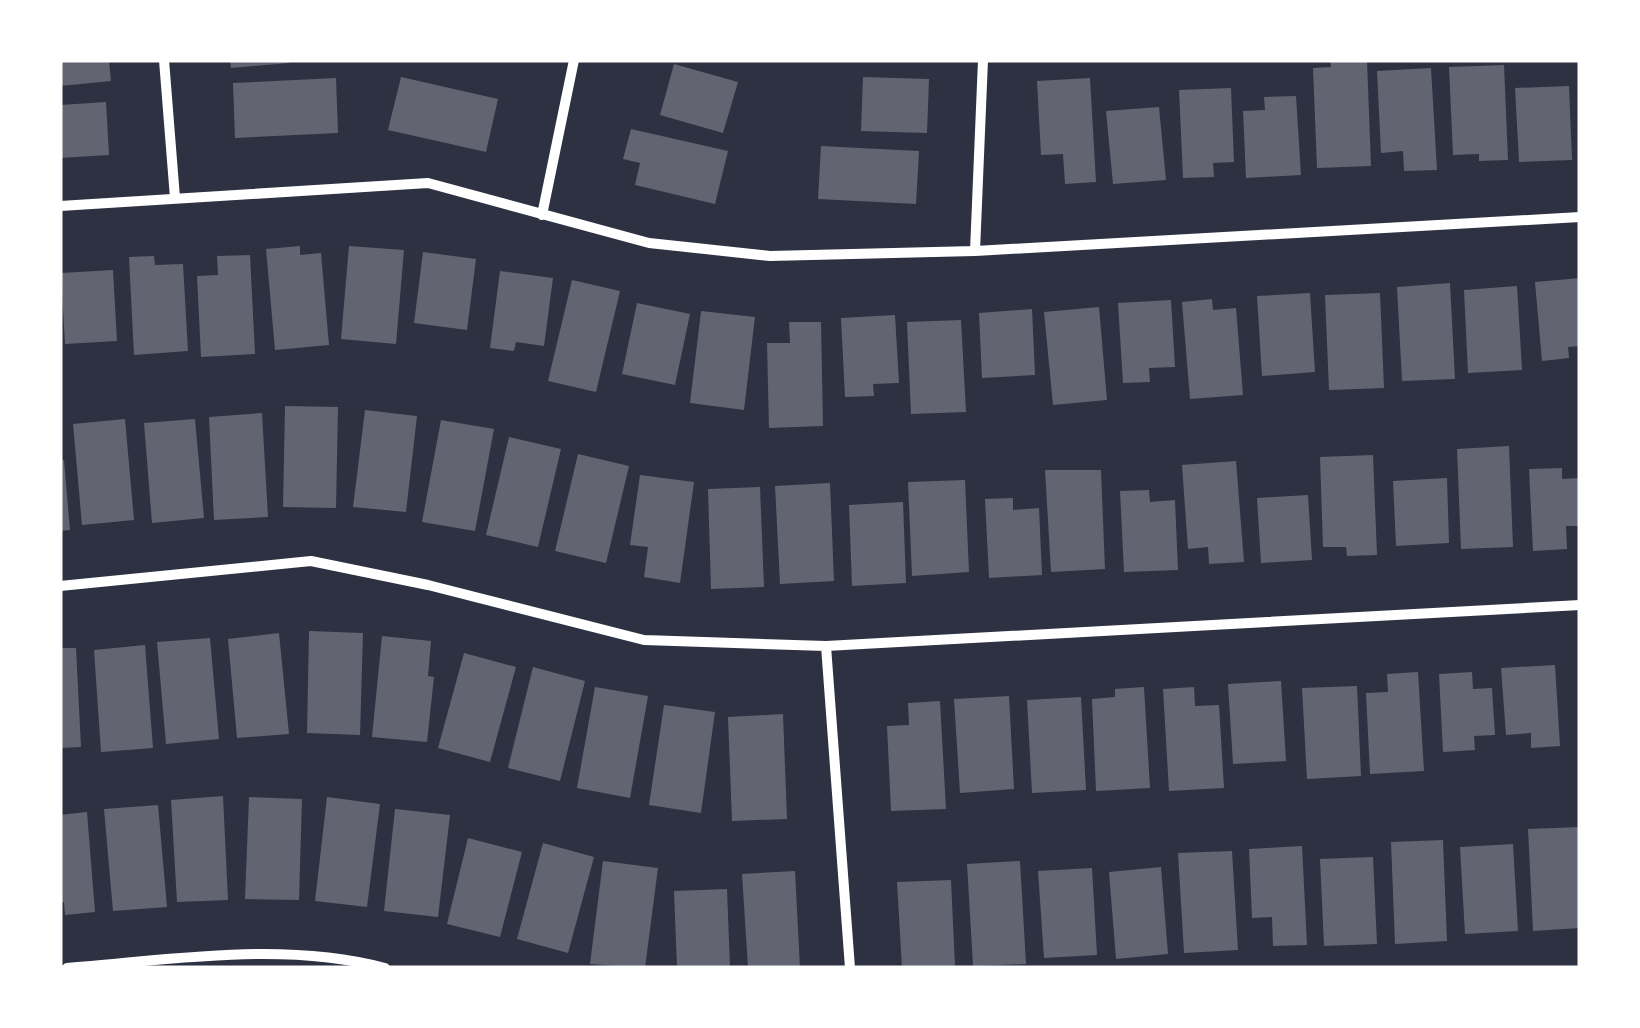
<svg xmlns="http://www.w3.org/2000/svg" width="1640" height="1028" viewBox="0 0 1640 1028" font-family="Figtree,sans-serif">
	<rect width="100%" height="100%" fill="#2d3142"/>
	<path fill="#626471" d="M 60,60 L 109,60 L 111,81 L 60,86 Z
		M 230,60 L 289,60 L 289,63 L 231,68 Z
		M 1330,60 L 1367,60 L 1371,166 L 1317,168 L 1313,68 L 1331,67 Z
		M 674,64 L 738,82 L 723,133 L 660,115 Z
		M 1504,65 L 1508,160 L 1479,161 L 1479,154 L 1453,155 L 1449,67 Z
		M 1431,68 L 1437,170 L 1404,171 L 1403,151 L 1381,153 L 1377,71 Z
		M 401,77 L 498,99 L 486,152 L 388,130 Z
		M 863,77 L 929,79 L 927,133 L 861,131 Z
		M 336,78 L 338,133 L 235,138 L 233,83 Z
		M 1090,78 L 1096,182 L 1065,184 L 1063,154 L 1041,155 L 1037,81 Z
		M 1569,86 L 1572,160 L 1519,162 L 1515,88 Z
		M 1231,88 L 1234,162 L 1213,163 L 1214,177 L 1183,178 L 1179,90 Z
		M 1296,96 L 1301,175 L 1246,178 L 1243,111 L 1265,110 L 1264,97 Z
		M 106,102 L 109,155 L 60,158 L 60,105 Z
		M 1159,107 L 1166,180 L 1113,184 L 1106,111 Z
		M 631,129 L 728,151 L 715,204 L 635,185 L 640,163 L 623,159 Z
		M 821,146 L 919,151 L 916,204 L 818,199 Z
		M 300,246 L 300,255 L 321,253 L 329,345 L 275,350 L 266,249 Z
		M 349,246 L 404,250 L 396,344 L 341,339 Z
		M 423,252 L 476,259 L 467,330 L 414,323 Z
		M 250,255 L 255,354 L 201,357 L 197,276 L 218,275 L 217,256 Z
		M 154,256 L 155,265 L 183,264 L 188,351 L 134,355 L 129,257 Z
		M 113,270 L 117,341 L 65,344 L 61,273 Z
		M 500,271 L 553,278 L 544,346 L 516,342 L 514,351 L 490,348 Z
		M 1580,278 L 1580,346 L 1568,347 L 1569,358 L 1542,361 L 1535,282 Z
		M 572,280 L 620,291 L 596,392 L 548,381 Z
		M 1450,283 L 1455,379 L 1402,381 L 1397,287 Z
		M 1517,286 L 1522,370 L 1468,373 L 1464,290 Z
		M 1310,293 L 1315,372 L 1262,376 L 1257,296 Z
		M 1380,293 L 1384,388 L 1329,390 L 1325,295 Z
		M 1212,299 L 1213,310 L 1236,308 L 1243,395 L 1190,399 L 1182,302 Z
		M 1171,300 L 1175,367 L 1149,368 L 1150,382 L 1123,383 L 1118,303 Z
		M 637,303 L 690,314 L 675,385 L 622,374 Z
		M 1099,307 L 1107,400 L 1053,405 L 1044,312 Z
		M 1032,309 L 1035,375 L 982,378 L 979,313 Z
		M 701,311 L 755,317 L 744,410 L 690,403 Z
		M 895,315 L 899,383 L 873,384 L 874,396 L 845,397 L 841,318 Z
		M 961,320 L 966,412 L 911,414 L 907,322 Z
		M 789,322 L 821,322 L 823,426 L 769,428 L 767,343 L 790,343 Z
		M 285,406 L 338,407 L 336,508 L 283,507 Z
		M 365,410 L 417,416 L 406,512 L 353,507 Z
		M 262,413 L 268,517 L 214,520 L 209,417 Z
		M 125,419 L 134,520 L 82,525 L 73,424 Z
		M 195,419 L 204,518 L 152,523 L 144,423 Z
		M 441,420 L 494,429 L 475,531 L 422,522 Z
		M 509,437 L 561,449 L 538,547 L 486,535 Z
		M 1509,446 L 1513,547 L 1461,549 L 1457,449 Z
		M 578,454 L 629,466 L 606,563 L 555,551 Z
		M 1373,455 L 1377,555 L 1347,556 L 1346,547 L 1323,547 L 1320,457 Z
		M 64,460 L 70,530 L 60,531 L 60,461 Z
		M 1236,461 L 1244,562 L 1209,564 L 1208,547 L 1188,549 L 1182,465 Z
		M 1562,468 L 1562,479 L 1580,478 L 1580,526 L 1566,526 L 1567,549 L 1533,551 L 1529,469 Z
		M 1045,470 L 1101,470 L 1105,569 L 1051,572 Z
		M 640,475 L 694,482 L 680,583 L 644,577 L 648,547 L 630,545 Z
		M 1447,478 L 1449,543 L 1396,546 L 1393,481 Z
		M 965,480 L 969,572 L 912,576 L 908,482 Z
		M 830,483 L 834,581 L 780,584 L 775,486 Z
		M 760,487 L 764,587 L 711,589 L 708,489 Z
		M 1149,490 L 1150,502 L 1175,500 L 1178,570 L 1124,572 L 1120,491 Z
		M 1308,495 L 1312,560 L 1261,563 L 1257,498 Z
		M 1013,498 L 1013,510 L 1039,508 L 1042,575 L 989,578 L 985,499 Z
		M 903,502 L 906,583 L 852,586 L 849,505 Z
		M 309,631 L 363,633 L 360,735 L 307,733 Z
		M 279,633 L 289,734 L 237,738 L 228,639 Z
		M 382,636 L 431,641 L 428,676 L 434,677 L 427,742 L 372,737 Z
		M 210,638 L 219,739 L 166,744 L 157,642 Z
		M 145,645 L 153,748 L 101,752 L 94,650 Z
		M 60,648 L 76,648 L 81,747 L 60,748 Z
		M 464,653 L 516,667 L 490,762 L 438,748 Z
		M 1555,665 L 1560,746 L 1531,748 L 1531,733 L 1506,735 L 1501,668 Z
		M 533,667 L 585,681 L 560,781 L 508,768 Z
		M 1418,672 L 1424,771 L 1370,774 L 1366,693 L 1388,692 L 1387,674 Z
		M 1472,672 L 1473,689 L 1492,688 L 1495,735 L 1474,736 L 1475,750 L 1443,752 L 1439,674 Z
		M 1281,681 L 1286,761 L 1233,764 L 1228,684 Z
		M 1357,686 L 1361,776 L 1307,779 L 1302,688 Z
		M 595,687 L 648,696 L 630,798 L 577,788 Z
		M 1144,687 L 1150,788 L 1096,791 L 1092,699 L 1115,697 L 1115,689 Z
		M 1194,687 L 1195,706 L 1219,705 L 1224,788 L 1169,791 L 1163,689 Z
		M 1009,696 L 1014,789 L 960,793 L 954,699 Z
		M 1081,697 L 1086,790 L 1032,793 L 1027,700 Z
		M 940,701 L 946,809 L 891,811 L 887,726 L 909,725 L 908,703 Z
		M 664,705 L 715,712 L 701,813 L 649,805 Z
		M 783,714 L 787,819 L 732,821 L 728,717 Z
		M 223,796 L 228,900 L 177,902 L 171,800 Z
		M 249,797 L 302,799 L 299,900 L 245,899 Z
		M 327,797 L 380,804 L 367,907 L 315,901 Z
		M 158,805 L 167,907 L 113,911 L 104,809 Z
		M 395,809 L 450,815 L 438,917 L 384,911 Z
		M 87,812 L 95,912 L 65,915 L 64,902 L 60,903 L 60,815 Z
		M 1580,827 L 1580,928 L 1533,931 L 1528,829 Z
		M 468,838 L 522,852 L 500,937 L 447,924 Z
		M 1443,840 L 1447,941 L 1395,944 L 1391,842 Z
		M 543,843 L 594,857 L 568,953 L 517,939 Z
		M 1513,844 L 1518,931 L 1465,934 L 1460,847 Z
		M 1302,846 L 1307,945 L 1273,946 L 1272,917 L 1252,918 L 1249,849 Z
		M 1232,851 L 1238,950 L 1184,953 L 1178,853 Z
		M 1373,857 L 1377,944 L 1324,946 L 1320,859 Z
		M 603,861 L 658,868 L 645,968 L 590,964 Z
		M 1020,861 L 1026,964 L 973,966 L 967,864 Z
		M 1161,867 L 1168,954 L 1116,959 L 1109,872 Z
		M 1092,868 L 1097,955 L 1044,958 L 1038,871 Z
		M 795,871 L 800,968 L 748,968 L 742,874 Z
		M 951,880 L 955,966 L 902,968 L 897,882 Z
		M 727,889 L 730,968 L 677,968 L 674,891 Z"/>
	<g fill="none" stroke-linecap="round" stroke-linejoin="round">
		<path stroke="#fff" stroke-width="10" d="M 164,60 L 175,198
			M 60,206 L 428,183 L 649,243 L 770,256 L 975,251 L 1580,217
			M 542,215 L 574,60
			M 975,251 L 983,60
			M 60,586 L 311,561 L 428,585 L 644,640 L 826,646 L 1580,605
			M 826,646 L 850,968
			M 67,968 C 171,960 283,941 385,968"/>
	</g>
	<rect width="1640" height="1028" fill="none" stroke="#ffffff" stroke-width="125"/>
</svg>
